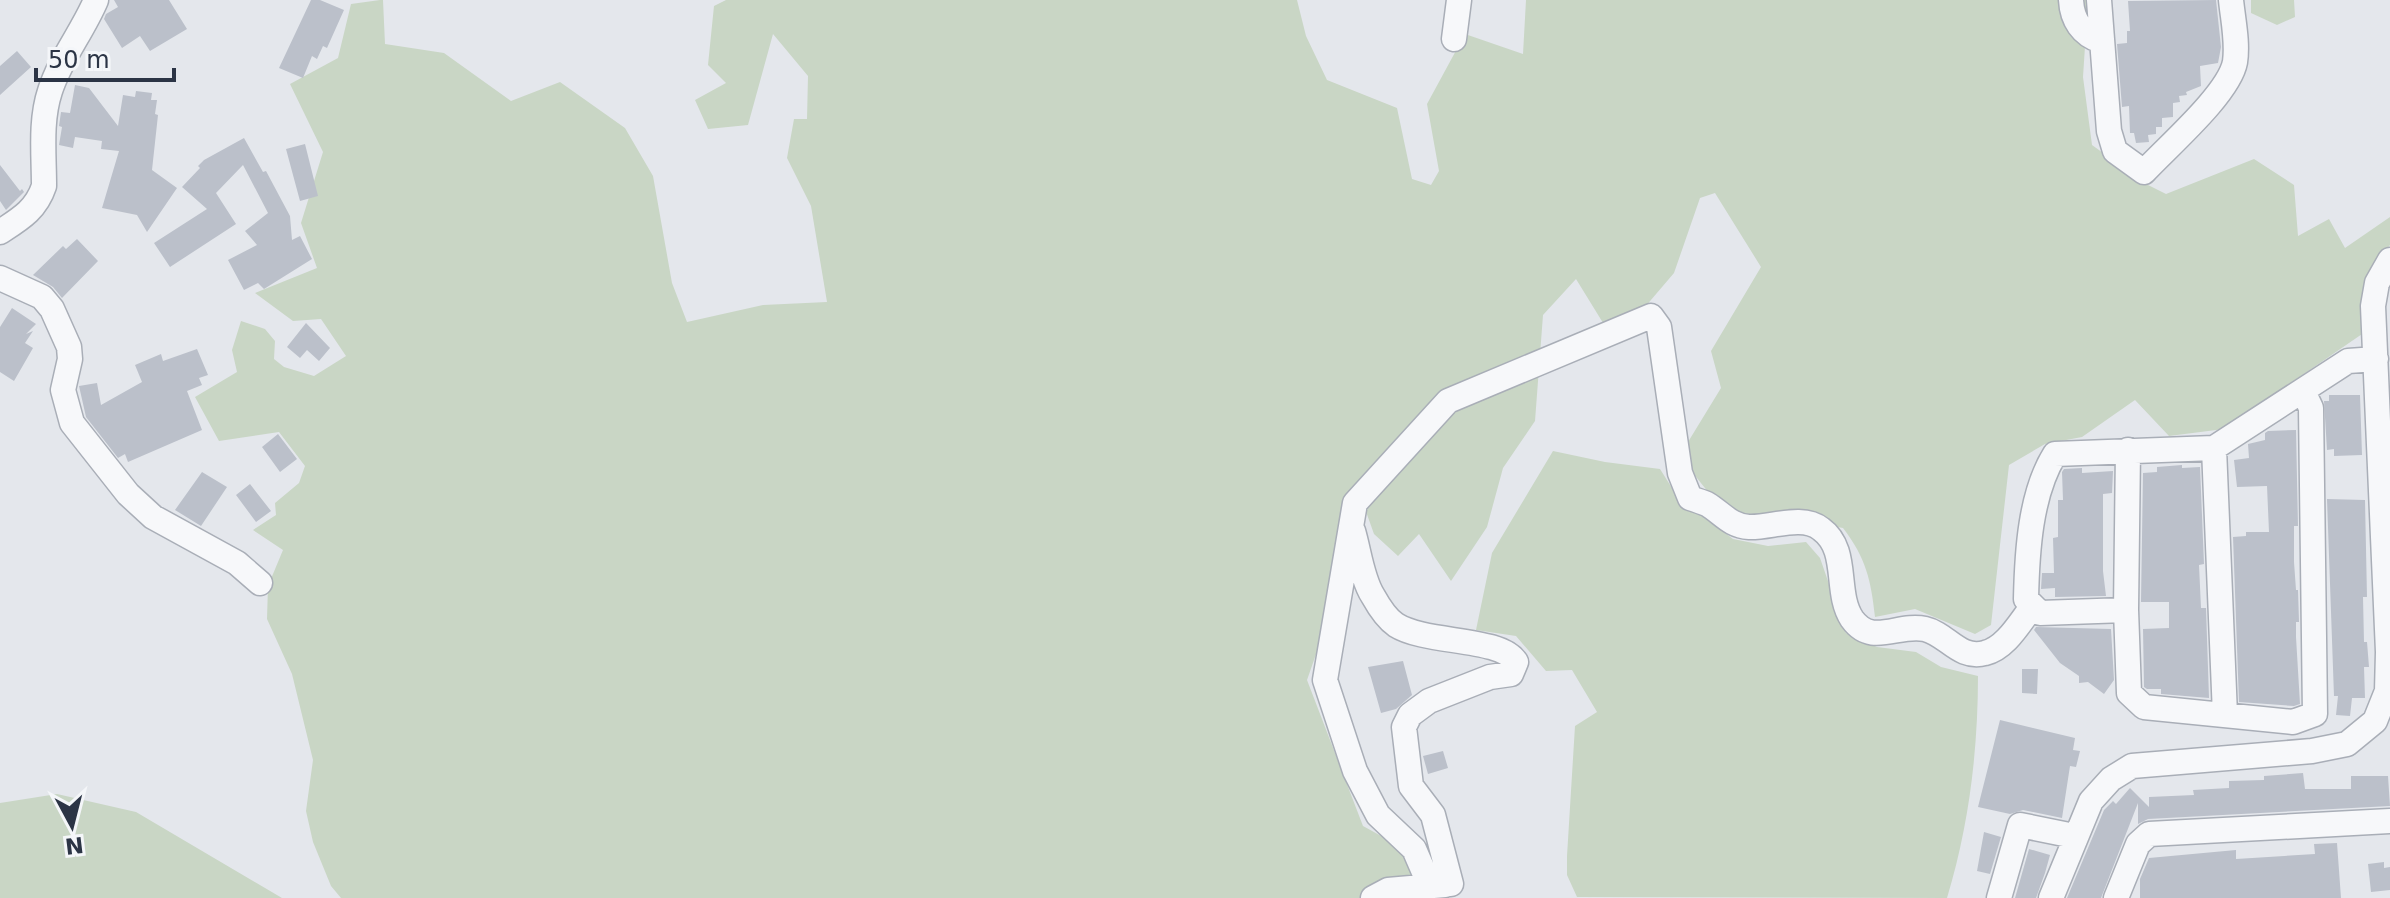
<svg xmlns="http://www.w3.org/2000/svg" width="2390" height="898" viewBox="0 0 2390 898" font-family="'DejaVu Sans',sans-serif">
	<rect width="100%" height="100%" fill="#e4e7ec"/>
	<path fill="#c9d6c5" d="M 380,0 L 383,0 L 385,44 L 444,53 L 511,101 L 560,82 L 625,128 L 653,176 L 672,283 L 687,322 L 763,305 L 827,302 L 811,206 L 787,158 L 794,119 L 807,119 L 808,76 L 773,34 L 748,125 L 708,129 L 695,100 L 726,83 L 708,65 L 714,6 L 726,0 L 1297,0 L 1306,36 L 1327,80 L 1397,108 L 1412,179 L 1431,185 L 1439,171 L 1427,104 L 1465,34 L 1523,54 L 1526,0 L 2088,0 L 2083,77 L 2092,145 L 2146,184 L 2166,194 L 2254,159 L 2294,185 L 2298,236 L 2329,219 L 2345,248 L 2390,217 L 2390,245 C 2361,279 2360,288 2365,332 L 2224,429 L 2169,436 L 2135,400 L 2082,437 L 2045,444 L 2009,465 L 1991,625 L 1975,634 L 1915,609 L 1875,617 C 1871,580 1866,558 1843,528 L 1804,521 L 1728,517 L 1689,468 L 1688,442 L 1721,388 L 1711,351 L 1761,267 L 1715,193 L 1700,198 L 1674,273 L 1639,314 L 1608,331 L 1576,279 L 1543,315 L 1535,421 L 1503,468 L 1487,527 L 1451,581 L 1419,534 L 1398,556 L 1374,534 L 1359,492 L 1329,617 L 1307,680 L 1363,826 L 1403,848 L 1413,874 L 1363,898 L 341,898 L 331,886 L 313,842 L 306,811 L 313,760 L 292,674 L 267,619 L 268,586 L 283,550 L 253,530 L 276,515 L 275,503 L 299,483 L 305,466 L 279,432 L 219,441 L 195,397 L 237,372 L 232,350 L 241,321 L 265,329 L 275,341 L 274,359 L 284,367 L 314,376 L 346,356 L 321,319 L 293,321 L 255,293 L 317,268 L 301,223 L 323,152 L 290,84 L 338,58 L 351,4 Z
		M 2251,0 L 2294,0 L 2295,17 L 2277,25 L 2251,13 Z
		M 1553,451 L 1605,462 L 1660,469 L 1677,496 L 1733,539 L 1768,546 L 1806,542 L 1820,558 L 1846,633 L 1877,647 L 1916,652 L 1941,667 L 1978,676 C 1978,750 1969,826 1947,898 L 1577,897 L 1567,875 L 1567,856 L 1575,726 L 1597,712 L 1572,670 L 1546,671 L 1516,636 L 1476,630 L 1492,553 Z
		M 57,794 L 136,812 L 282,898 L 0,898 L 0,803 Z"/>
	<path fill="#bbc0ca" d="M 114,0 L 169,0 L 187,29 L 150,51 L 140,36 L 122,48 L 104,19 L 106,14 L 118,7 Z
		M 311,0 L 320,0 L 344,10 L 327,48 L 323,46 L 317,59 L 312,56 L 303,78 L 279,68 Z
		M 2216,0 L 2221,47 L 2218,63 L 2200,66 L 2201,86 L 2186,92 L 2187,95 L 2179,96 L 2180,102 L 2173,103 L 2173,117 L 2162,118 L 2162,127 L 2156,127 L 2156,134 L 2148,135 L 2149,142 L 2136,143 L 2134,133 L 2130,133 L 2129,106 L 2122,107 L 2117,44 L 2127,43 L 2127,31 L 2130,31 L 2128,1 Z
		M 17,51 L 31,67 L 0,95 L 0,66 Z
		M 75,85 L 89,88 L 118,126 L 123,95 L 135,97 L 136,91 L 152,93 L 151,100 L 157,100 L 155,114 L 158,115 L 152,170 L 177,188 L 147,232 L 137,215 L 102,208 L 119,151 L 101,149 L 102,141 L 75,137 L 73,148 L 59,145 L 62,127 L 59,126 L 61,112 L 70,113 Z
		M 244,138 L 263,172 L 266,171 L 290,216 L 292,240 L 300,236 L 312,259 L 264,289 L 258,283 L 244,290 L 228,260 L 257,245 L 245,231 L 268,213 L 243,165 L 216,193 L 236,224 L 170,267 L 154,243 L 207,209 L 182,187 L 200,168 L 198,166 L 204,160 Z
		M 305,144 L 318,196 L 300,201 L 286,149 Z
		M 0,165 L 20,191 L 22,189 L 24,192 L 6,210 L 0,201 Z
		M 77,239 L 98,261 L 62,298 L 53,287 L 33,275 L 63,246 L 66,249 Z
		M 12,308 L 36,324 L 26,334 L 33,331 L 25,343 L 33,348 L 14,381 L 0,372 L 0,327 Z
		M 306,323 L 330,348 L 319,361 L 307,350 L 300,358 L 287,347 Z
		M 197,349 L 208,375 L 199,378 L 202,385 L 187,391 L 202,430 L 128,462 L 125,454 L 118,458 L 86,417 L 79,386 L 97,383 L 101,405 L 142,382 L 135,365 L 161,354 L 163,361 Z
		M 2329,395 L 2360,395 L 2362,455 L 2334,456 L 2334,449 L 2327,450 L 2324,401 L 2329,401 Z
		M 2296,430 L 2298,526 L 2294,526 L 2294,562 L 2296,590 L 2298,590 L 2299,622 L 2296,622 L 2296,637 L 2300,704 L 2294,706 L 2239,702 L 2233,537 L 2246,536 L 2246,532 L 2269,532 L 2267,486 L 2237,487 L 2234,460 L 2249,458 L 2248,444 L 2265,440 L 2265,433 L 2268,431 Z
		M 278,434 L 297,459 L 280,472 L 262,447 Z
		M 2182,465 L 2182,468 L 2200,467 L 2204,564 L 2199,565 L 2201,608 L 2206,608 L 2209,698 L 2161,694 L 2161,689 L 2147,689 L 2144,687 L 2143,629 L 2169,628 L 2169,602 L 2141,602 L 2143,473 L 2157,472 L 2157,467 Z
		M 2082,468 L 2082,473 L 2113,471 L 2112,493 L 2103,494 L 2103,571 L 2106,596 L 2055,597 L 2055,588 L 2041,589 L 2042,573 L 2054,573 L 2053,538 L 2058,537 L 2058,500 L 2063,500 L 2062,472 L 2064,469 Z
		M 202,472 L 227,487 L 201,526 L 175,510 Z
		M 250,484 L 271,511 L 256,522 L 236,495 Z
		M 2327,499 L 2365,500 L 2367,597 L 2363,597 L 2364,642 L 2367,642 L 2369,667 L 2364,667 L 2365,698 L 2352,698 L 2350,716 L 2336,715 L 2338,696 L 2334,696 Z
		M 2036,627 L 2111,629 L 2114,680 L 2104,694 L 2088,682 L 2079,683 L 2079,676 L 2060,663 L 2034,630 Z
		M 1403,661 L 1412,695 L 1396,709 L 1381,713 L 1368,667 Z
		M 2022,669 L 2038,669 L 2037,694 L 2022,693 Z
		M 2000,720 L 2075,738 L 2073,750 L 2080,751 L 2076,767 L 2070,766 L 2062,818 L 2023,810 L 2010,814 L 1978,807 Z
		M 1443,751 L 1448,768 L 1428,774 L 1423,756 Z
		M 2303,773 L 2305,789 L 2351,789 L 2351,776 L 2388,776 L 2390,806 L 2148,819 L 2138,824 L 2138,803 L 2101,898 L 2067,898 L 2104,810 L 2113,801 L 2116,804 L 2130,788 L 2149,807 L 2149,797 L 2194,795 L 2193,790 L 2229,788 L 2229,781 L 2264,780 L 2264,776 Z
		M 1984,832 L 2001,837 L 1990,874 L 1977,871 Z
		M 2337,843 L 2341,898 L 2140,898 L 2140,879 L 2149,858 L 2236,850 L 2236,859 L 2315,854 L 2314,844 Z
		M 2029,849 L 2050,855 L 2045,873 L 2036,898 L 2015,898 Z
		M 2384,862 L 2384,868 L 2390,867 L 2390,890 L 2371,892 L 2368,864 Z"/>
	<g fill="none" stroke-linecap="round" stroke-linejoin="round">
		<defs>
			<path id="minor" d="M 2071,0 C 2072,20 2082,35 2101,41
				M 2099,0 L 2109,131 L 2115,151 L 2144,172 C 2167,147 2229,94 2235,62 C 2238,42 2233,20 2231,0
				M 1454,39 L 1459,0
				M 0,232 C 20,219 36,210 44,186 C 44,155 40,121 50,91 C 60,59 83,31 96,0
				M 0,278 L 42,297 L 52,309 L 69,347 L 70,359 L 63,390 L 72,423 L 128,494 L 153,517 L 237,563 L 260,583
				M 2214,448 L 2225,715
				M 2128,450 L 2126,610 L 2129,693 L 2144,707 L 2293,722 L 2315,714 L 2311,408 L 2303,391
				M 1353,531 C 1359,551 1362,579 1373,596 C 1378,605 1387,619 1396,625 C 1426,644 1501,637 1516,662 L 1511,674 L 1490,677 L 1429,701 L 1410,715 L 1404,727 L 1411,786 L 1433,815 L 1451,884
				M 2126,610 L 2040,613 L 2026,599 C 2027,553 2030,494 2055,454 L 2214,448 L 2348,361 L 2376,359
				M 1430,886 L 1414,849 L 1378,815 L 1355,771 L 1325,680 L 1355,503 L 1448,401 L 1651,316 L 1659,327 L 1680,473 L 1690,498 C 1696,500 1702,502 1707,504 C 1722,513 1730,526 1749,527 C 1771,528 1802,514 1821,529 C 1850,550 1834,592 1852,619 C 1872,647 1898,623 1925,629 C 1947,634 1959,660 1985,653 C 2006,648 2020,622 2032,607
				M 1373,898 L 1388,890 L 1445,885
				M 1999,898 L 2020,825 L 2074,836
				M 2051,898 L 2091,801 L 2111,779 L 2132,766 L 2312,751 L 2347,744 L 2375,721 L 2387,691 L 2388,652 L 2373,306 L 2377,283 L 2390,260
				M 2116,898 L 2138,844 L 2149,834 L 2390,821"/>
		</defs>
		<use href="#minor" stroke="#a9aeb7" stroke-width="27"/>
		<use href="#minor" stroke="#f7f8fa" stroke-width="24"/>
	</g>
	<g transform="translate(72 826) rotate(173)" stroke="#f4f6f9" stroke-width="6" paint-order="stroke">
	<path d="M0-6L14 30L0 20L-14 30Z" fill="#2b3445"/>
	<text y="-12" font-size="22" font-weight="bold" text-anchor="middle" fill="#2b3445">N</text>
	</g>
	<path d="M36 68v12h138v-12" fill="none" stroke="#2b3445" stroke-width="4"/>
	<text x="48" y="68" font-size="24" fill="#2b3445" stroke="#f4f6f9" stroke-width="6" paint-order="stroke">50 m</text>
</svg>
